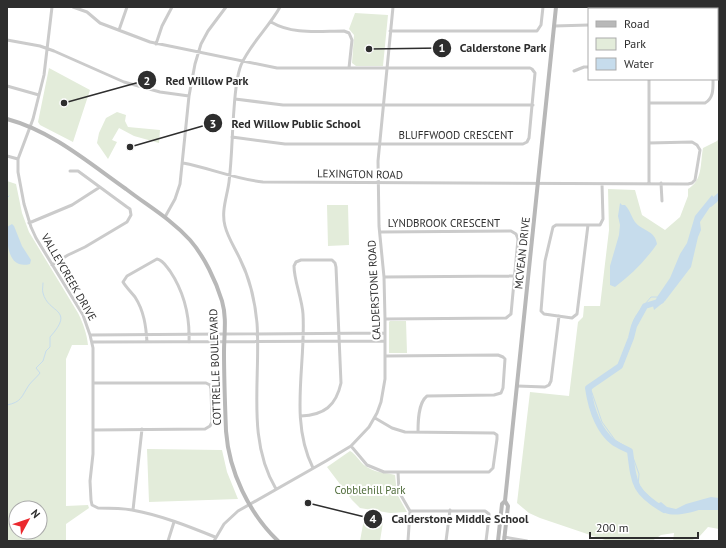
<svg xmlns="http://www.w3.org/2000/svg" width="726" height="548" viewBox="0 0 726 548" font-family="'PT Sans',sans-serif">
	<rect width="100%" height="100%" fill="#fff"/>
	<path fill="#e3ecda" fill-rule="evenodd" d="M 650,7 L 708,7 L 708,9 L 650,9 Z
		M 355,13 L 388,15 L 383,66 L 356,66 L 352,63 L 354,35 L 349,29 Z
		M 49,68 L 90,90 L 73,142 L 40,125 L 38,122 Z
		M 117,112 L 126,115 L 125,121 L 128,127 L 160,130 L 159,143 L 134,136 L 119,128 L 112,140 L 117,142 L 108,159 L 97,143 L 99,133 L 106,118 Z
		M 719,138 L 719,529 L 708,527 L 699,537 L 690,541 L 673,541 L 674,533 L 661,535 L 652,541 L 608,541 L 540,518 L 529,513 L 517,503 L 530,392 L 569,396 L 578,322 L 583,317 L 584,306 L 600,306 L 609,230 L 608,189 L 635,190 L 642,215 L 665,230 L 680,217 L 688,196 L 688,189 C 703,180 700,164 703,148 L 717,141 Z
		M 7,181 L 16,184 L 22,213 L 29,232 L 78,313 C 83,323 87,334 88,345 L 72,345 L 66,359 L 66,506 L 88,505 L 89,508 L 66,524 L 66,541 L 7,541 ZM 16,508 L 40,508 L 40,532 L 16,532 Z
		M 327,205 L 348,205 L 349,245 L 328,246 Z
		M 390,321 L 406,321 L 407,353 L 389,353 L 389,322 Z
		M 147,449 L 222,450 L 227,472 L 238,499 L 149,502 Z
		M 350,451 C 356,454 359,461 364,465 C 374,473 384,472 395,475 L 397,494 L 407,512 L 390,513 L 360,508 L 352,500 L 327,467 Z
		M 364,519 L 383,522 L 380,541 L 360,541 Z"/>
	<path fill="#c6dcec" d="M 712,195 L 717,202 L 710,207 L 700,222 L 701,230 L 698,237 L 691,267 L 665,301 L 654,310 L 653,306 L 657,297 L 670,278 L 680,254 L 687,243 L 695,216 Z
		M 620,203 L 622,205 L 625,205 C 630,210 631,216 635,222 C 642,231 655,230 657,244 C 645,261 631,275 615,287 L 610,285 L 610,266 L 619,235 L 620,225 L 618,216 Z
		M 12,224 L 14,226 L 22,246 L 31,260 L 30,264 C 7,270 7,242 7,227 Z
		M 711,497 L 719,498 L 719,505 L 714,505 C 701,509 663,525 657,504 L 661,502 L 667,507 L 676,509 L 686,504 Z"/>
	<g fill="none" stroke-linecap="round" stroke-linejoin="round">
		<path stroke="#c6dcec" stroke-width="1" d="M 7,198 L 9,196
			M 657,297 L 651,297 C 646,303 635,315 633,322 C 632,326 632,331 632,335 C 631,344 628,354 623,361 C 614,374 597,375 591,390 L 602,422 L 615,440 L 628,448 L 634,460 L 639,474 L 638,486 L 657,504
			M 7,405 C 22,402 21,397 29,385 C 32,381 37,377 40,373 L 36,368 L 43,361 L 46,351 L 50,347 L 50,337 C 76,308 48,314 43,293 C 42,290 43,286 43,283"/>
		<path stroke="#c6dcec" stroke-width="6" d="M 710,204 L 719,196
			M 661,301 L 645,306 L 634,326 L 631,338 L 620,366 L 588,388 C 591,408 597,429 613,442 C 618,446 625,448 630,451 C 634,484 634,492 664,510
			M 699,507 L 719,507"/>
		<path stroke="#cbcbcb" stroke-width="3" d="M 52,7 L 44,75 L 33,119 L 18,159 L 18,172 L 24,204 L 31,227 L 36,238 L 83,315 L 90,335 L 93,348 L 93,454 L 90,481 L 91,500 L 92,505 L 98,508 C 109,508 121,508 132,510 C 160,515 188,526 215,537
			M 73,7 L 87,12 L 100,23 L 150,42 L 277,68 L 530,68 L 532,69 L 535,73 L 529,138 L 527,142 L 523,144 L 285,144 L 232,137
			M 710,7 L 710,9
			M 647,9 L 647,7
			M 271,22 C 293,35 319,31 344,31 L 349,33 L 352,40 L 349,68
			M 554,26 L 589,25
			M 119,30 L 127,7
			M 390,31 L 537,31 L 541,25 L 543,7
			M 7,40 L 40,46 L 54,51 L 124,82 L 160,92 L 189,96
			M 156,44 L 162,26 L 172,7
			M 574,71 L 584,67 L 589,67
			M 649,79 L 649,183
			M 7,86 L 39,95
			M 235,99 L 283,105 L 533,105
			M 649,103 L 705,103 C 714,98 713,88 713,79
			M 7,156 L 18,159
			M 183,163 C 210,168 235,179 263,182 L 688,184 L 692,183 L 695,180 L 700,150 L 697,145 L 692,142 L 649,143
			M 661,183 L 662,201
			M 165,217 L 175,199 L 180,184 L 189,96 L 195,64 L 201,44 L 208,31 L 226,7
			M 29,223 L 72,205 L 100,187
			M 588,225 L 577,314 L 572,318 L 544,314 L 541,311 L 545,261 L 553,227 L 556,225 L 600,225 L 603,219 L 602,184
			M 380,232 L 511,231 L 516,234 L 518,239 L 511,314 L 506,318 L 385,319
			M 52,265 L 68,255 L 85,247 L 127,222 L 131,215 L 130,209 L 127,207 L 78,171 L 70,171
			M 384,277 L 515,276
			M 90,335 L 385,333
			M 92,342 L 385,341
			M 147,342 C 146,326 144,311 135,297 C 131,292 126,287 123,282 L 127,276 L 157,259 C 163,260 166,266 170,271 C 184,292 190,316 189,342
			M 386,356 L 498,355 L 503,357 L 505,359 L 503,388 L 501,393 L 494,395 L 427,396 C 418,403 418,422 418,432
			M 93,383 L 206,383 L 210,385 L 211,389 L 212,422 L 210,426 L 205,429 L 93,430
			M 517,386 L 545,387 L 549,385 L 551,381 L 559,316
			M 301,416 C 324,415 336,406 341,383 L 336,267 L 335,263 L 332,260 L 301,260 L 296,262 L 294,266 C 294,281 302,298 303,314 C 306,365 289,420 313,468
			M 351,446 L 367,465 L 384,472 L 489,472 L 493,468 L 497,439 L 497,435 L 494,433 L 405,432 L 392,428 L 375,418
			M 398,472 L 399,492 L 410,511 L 408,541
			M 276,489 C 246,439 261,379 257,323 C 255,301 250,279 240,259 C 235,248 228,238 225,226 C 221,211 227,197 229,182 C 232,158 232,133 234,109 C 235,95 236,78 241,65 C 250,44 269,27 280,7
			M 133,510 L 142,429
			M 410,511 L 485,511 L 489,514 L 489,517 L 486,541
			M 504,537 L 527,541
			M 168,541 L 174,522
			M 214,541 L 224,524 L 238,511 L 326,461 L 351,446 L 369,427 L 377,413 L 381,402 L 385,379 L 385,319 L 384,277 L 379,226 L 378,161 L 393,7
			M 446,541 L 450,510"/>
		<path stroke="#b8b8b8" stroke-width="4" d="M 7,119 C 52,131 89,163 126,189 C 148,206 171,219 190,240 C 204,256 216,281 222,301 C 227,318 224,335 224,352 C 224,379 225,405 226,431 C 229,472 249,513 278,541
			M 498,541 L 502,504 L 505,501 L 556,7
			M 504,541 L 508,506 L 505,501"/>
	</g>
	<g text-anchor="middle" stroke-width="4" stroke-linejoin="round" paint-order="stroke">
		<g font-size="11" fill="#2e2e2e" stroke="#fff">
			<text x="456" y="139">BLUFFWOOD CRESCENT</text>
			<text transform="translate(360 174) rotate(1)" y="4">LEXINGTON ROAD</text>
			<text x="444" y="227">LYNDBROOK CRESCENT</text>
			<text transform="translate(522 253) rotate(-84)" y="4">MCVEAN DRIVE</text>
			<text transform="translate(69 277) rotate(60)" y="4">VALLEYCREEK DRIVE</text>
			<text transform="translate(374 290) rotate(-93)" y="4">CALDERSTONE ROAD</text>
			<text transform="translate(215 367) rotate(-92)" y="4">COTTRELLE BOULEVARD</text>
		</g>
		<g font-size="11" fill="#4e6b39" stroke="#fff">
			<text x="370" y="494">Cobblehill Park</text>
		</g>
	</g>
	<path fill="none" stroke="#2e2e2e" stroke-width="1.5" d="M369 49L442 48M64 103L147 80M130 147L213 123M308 503L373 519"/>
	<g fill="#2e2e2e" stroke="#fff" stroke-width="1.5">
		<circle cx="369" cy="49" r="4"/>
		<circle cx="64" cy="103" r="4"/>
		<circle cx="130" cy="147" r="4"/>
		<circle cx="308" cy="503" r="4"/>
		<circle cx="442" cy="48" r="10"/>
		<circle cx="147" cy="80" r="10"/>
		<circle cx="213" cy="123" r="10"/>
		<circle cx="373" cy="519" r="10"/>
	</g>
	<g font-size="12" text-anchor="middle" font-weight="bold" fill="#fff">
		<text x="442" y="52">1</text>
		<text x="147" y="85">2</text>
		<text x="213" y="128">3</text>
		<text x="373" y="523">4</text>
	</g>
	<g font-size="12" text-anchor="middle" font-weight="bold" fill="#2e2e2e" stroke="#fff" stroke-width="4" stroke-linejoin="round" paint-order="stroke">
		<text x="503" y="52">Calderstone Park</text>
		<text x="207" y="85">Red Willow Park</text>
		<text x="296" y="128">Red Willow Public School</text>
		<text x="460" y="523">Calderstone Middle School</text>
	</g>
	<rect width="726" height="548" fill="none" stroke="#2e2e2e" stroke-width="16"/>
	<rect x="588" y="8" width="130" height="72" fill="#ffffff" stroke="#ababab"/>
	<rect x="596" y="21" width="20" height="6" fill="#b8b8b8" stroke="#ababab"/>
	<text x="624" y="28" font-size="12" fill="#2e2e2e">Road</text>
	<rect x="596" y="38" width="20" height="12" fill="#e3ecda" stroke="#ababab"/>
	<text x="624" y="48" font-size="12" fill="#2e2e2e">Park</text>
	<rect x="596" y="58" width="20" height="12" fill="#c6dcec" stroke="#ababab"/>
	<text x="624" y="68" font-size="12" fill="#2e2e2e">Water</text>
	<g transform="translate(28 520) rotate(50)"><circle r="19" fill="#ffffff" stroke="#ababab"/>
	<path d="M0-3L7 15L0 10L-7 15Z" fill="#eb292e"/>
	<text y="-6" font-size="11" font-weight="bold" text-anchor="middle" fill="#2e2e2e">N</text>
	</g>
	<path d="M590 532v6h108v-6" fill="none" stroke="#2e2e2e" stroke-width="2"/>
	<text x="596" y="532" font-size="12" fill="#2e2e2e" stroke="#ffffff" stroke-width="3" paint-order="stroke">200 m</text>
</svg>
